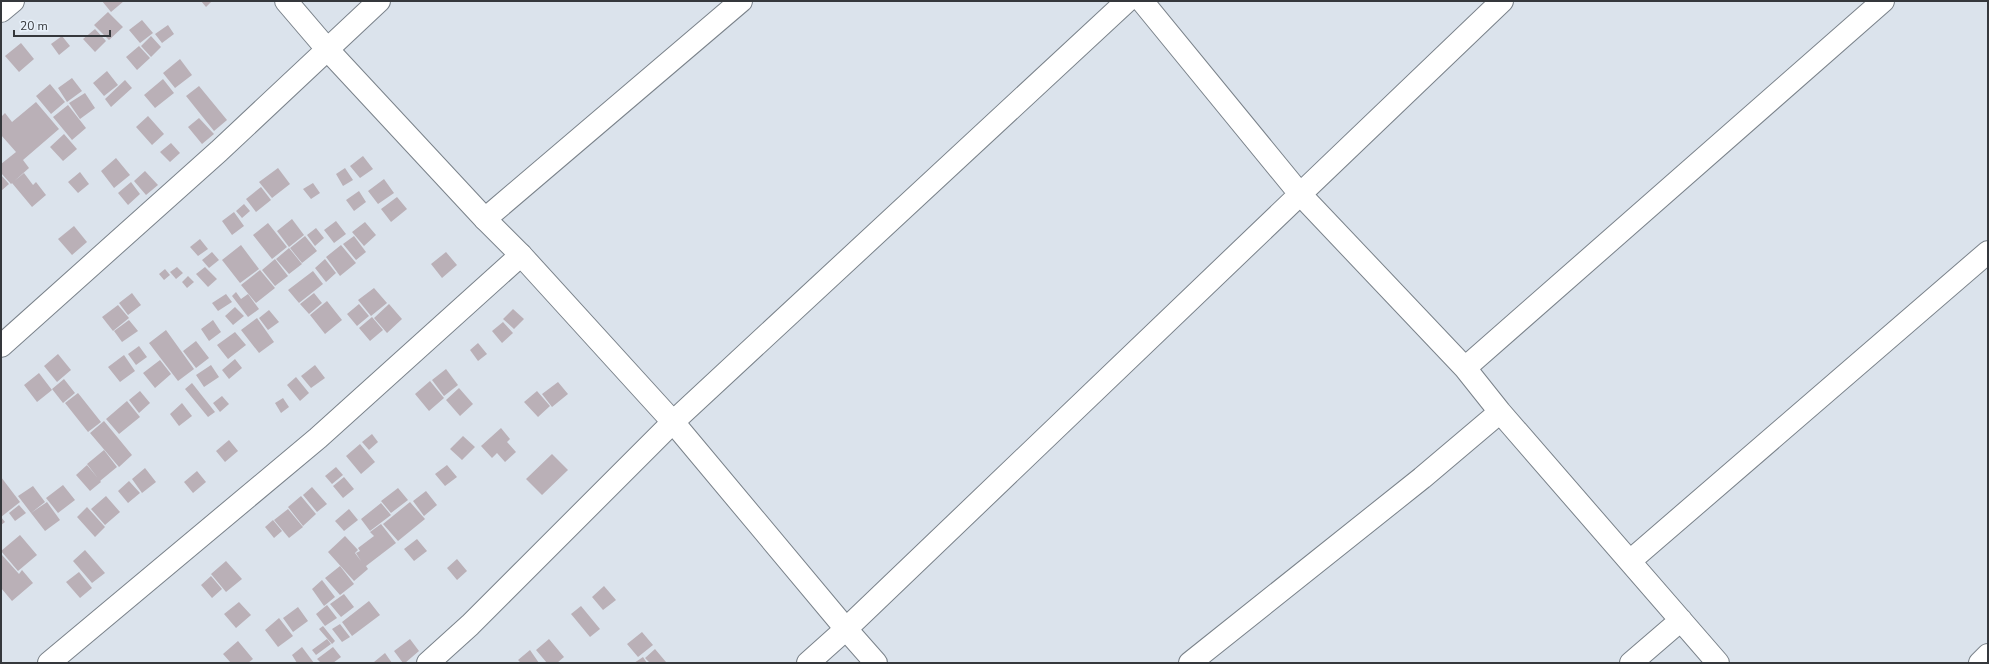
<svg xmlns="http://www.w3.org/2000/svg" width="1989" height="664" viewBox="0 0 1989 664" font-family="'Nunito Sans',sans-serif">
	<rect width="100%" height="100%" fill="#dbe3ec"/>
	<path fill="#bab0b7" d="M 102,1 L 124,1 L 111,12 Z
		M 201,1 L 212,1 L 206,7 Z
		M 108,12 L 123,27 L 109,40 L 94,25 Z
		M 142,20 L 153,33 L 140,43 L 129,30 Z
		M 168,25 L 174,34 L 162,43 L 155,34 Z
		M 95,29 L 106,41 L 95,52 L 83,39 Z
		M 62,36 L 70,46 L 59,55 L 51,44 Z
		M 151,36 L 161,47 L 151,57 L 141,46 Z
		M 21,43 L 34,59 L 19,72 L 5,56 Z
		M 139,46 L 150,58 L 137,70 L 126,57 Z
		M 180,59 L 192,75 L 175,88 L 163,73 Z
		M 107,71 L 118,85 L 104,96 L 93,83 Z
		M 72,78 L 82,91 L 67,102 L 58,88 Z
		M 163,79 L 174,93 L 155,108 L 144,95 Z
		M 125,80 L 132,88 L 111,107 L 105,99 Z
		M 50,84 L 65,102 L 51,114 L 36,96 Z
		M 199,86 L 227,120 L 214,131 L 186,96 Z
		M 85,93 L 95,108 L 80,119 L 69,103 Z
		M 36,102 L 59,129 L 23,160 L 29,168 L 11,184 L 1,173 L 1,164 L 16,152 L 1,135 L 1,117 L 5,113 L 12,122 Z
		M 68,105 L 86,128 L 72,140 L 53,117 Z
		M 148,116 L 164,134 L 152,145 L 136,127 Z
		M 199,118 L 214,134 L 202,144 L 188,127 Z
		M 64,134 L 77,149 L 63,161 L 50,147 Z
		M 171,143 L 180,153 L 170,162 L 160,152 Z
		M 363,156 L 373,169 L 360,178 L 350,166 Z
		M 116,158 L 130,175 L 114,188 L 101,171 Z
		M 278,168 L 290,184 L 272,198 L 259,182 Z
		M 345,168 L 353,180 L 343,186 L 336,174 Z
		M 145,171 L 158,185 L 146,195 L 134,181 Z
		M 80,172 L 89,184 L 78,193 L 68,182 Z
		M 24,173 L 33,185 L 36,182 L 46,195 L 32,207 L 12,183 Z
		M 1,175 L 9,184 L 1,191 Z
		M 384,179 L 394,193 L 378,204 L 368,191 Z
		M 131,182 L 140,194 L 128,205 L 118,193 Z
		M 313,183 L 320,193 L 311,199 L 303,189 Z
		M 261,187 L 271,200 L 256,212 L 246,199 Z
		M 359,191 L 366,202 L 354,211 L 346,200 Z
		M 397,197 L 407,209 L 391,222 L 381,209 Z
		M 244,204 L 250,211 L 242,218 L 236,211 Z
		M 234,212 L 244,226 L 232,235 L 222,221 Z
		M 292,219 L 304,235 L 289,247 L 277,231 Z
		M 336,221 L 346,234 L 334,243 L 324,230 Z
		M 365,222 L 376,235 L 364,246 L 352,232 Z
		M 268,223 L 287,247 L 272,259 L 253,235 Z
		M 74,226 L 87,242 L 72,255 L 58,239 Z
		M 316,228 L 324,238 L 315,246 L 307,235 Z
		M 305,236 L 317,251 L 302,263 L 290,248 Z
		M 354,236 L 366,252 L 356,260 L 343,244 Z
		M 200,239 L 208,249 L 198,256 L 190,247 Z
		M 241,245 L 259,269 L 240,283 L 222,260 Z
		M 341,245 L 356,263 L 340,276 L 326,257 Z
		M 289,248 L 302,264 L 289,274 L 276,259 Z
		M 212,252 L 219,260 L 209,268 L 202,260 Z
		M 446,252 L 457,265 L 442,278 L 431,264 Z
		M 275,259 L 288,276 L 275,286 L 262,270 Z
		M 325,259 L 336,273 L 326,282 L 315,268 Z
		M 177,267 L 183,273 L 176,279 L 170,272 Z
		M 205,267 L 217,279 L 208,287 L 196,274 Z
		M 165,269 L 170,275 L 164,280 L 159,274 Z
		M 260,270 L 275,288 L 256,303 L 241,285 Z
		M 313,271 L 323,284 L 299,303 L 288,290 Z
		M 188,276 L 194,282 L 187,288 L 182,282 Z
		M 374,288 L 387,303 L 371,316 L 358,300 Z
		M 236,292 L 241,299 L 248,294 L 259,309 L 248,317 L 232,296 Z
		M 132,293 L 141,305 L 128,315 L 119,303 Z
		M 314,293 L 322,303 L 309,314 L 300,304 Z
		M 226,294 L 232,302 L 218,311 L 212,303 Z
		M 327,301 L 342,320 L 325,334 L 310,315 Z
		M 359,304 L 369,316 L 357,326 L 347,314 Z
		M 389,304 L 402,319 L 387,333 L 374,318 Z
		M 118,305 L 129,318 L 113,331 L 102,317 Z
		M 235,307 L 244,316 L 233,325 L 225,316 Z
		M 513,309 L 524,319 L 514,329 L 503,319 Z
		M 269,310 L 279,322 L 268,330 L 259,318 Z
		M 372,317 L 383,330 L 370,341 L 359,328 Z
		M 257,318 L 274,342 L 259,353 L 241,330 Z
		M 129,320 L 138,331 L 122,342 L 114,331 Z
		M 213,320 L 221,332 L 209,341 L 201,329 Z
		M 503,322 L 513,333 L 502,343 L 492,331 Z
		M 166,330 L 194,369 L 178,381 L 149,343 Z
		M 235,332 L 246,345 L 228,359 L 217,345 Z
		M 196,341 L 209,358 L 196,368 L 183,351 Z
		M 478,343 L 487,354 L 478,361 L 470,350 Z
		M 139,346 L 147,357 L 136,365 L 128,354 Z
		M 58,354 L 71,370 L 57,382 L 44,366 Z
		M 124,355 L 135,371 L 120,382 L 108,367 Z
		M 235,359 L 242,368 L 229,379 L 222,370 Z
		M 160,360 L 171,374 L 155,388 L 143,373 Z
		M 211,365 L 219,377 L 204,387 L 196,375 Z
		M 315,365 L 325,378 L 311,388 L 301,376 Z
		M 446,369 L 458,385 L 444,396 L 432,380 Z
		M 39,373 L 52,390 L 37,402 L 24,385 Z
		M 296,377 L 309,393 L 300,401 L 287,385 Z
		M 64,379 L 75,393 L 63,403 L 52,389 Z
		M 430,381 L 444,398 L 429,411 L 415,394 Z
		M 558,382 L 568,394 L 552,407 L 542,394 Z
		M 192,383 L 215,412 L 208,417 L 185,389 Z
		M 459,388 L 473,404 L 460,416 L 446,400 Z
		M 140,391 L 150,403 L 139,413 L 129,400 Z
		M 537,391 L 550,406 L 538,417 L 524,402 Z
		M 78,393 L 101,422 L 88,432 L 65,403 Z
		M 222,396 L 229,404 L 220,412 L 213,403 Z
		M 283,398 L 289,407 L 281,413 L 275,403 Z
		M 127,401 L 140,417 L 119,434 L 106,419 Z
		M 182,403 L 192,416 L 179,426 L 170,414 Z
		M 104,421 L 132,455 L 119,467 L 90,433 Z
		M 501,428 L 510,439 L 507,442 L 516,452 L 505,462 L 497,453 L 492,458 L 481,446 Z
		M 372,434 L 378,442 L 369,450 L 362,442 Z
		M 463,436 L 475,447 L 462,460 L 450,449 Z
		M 229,440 L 238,451 L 225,462 L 216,451 Z
		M 360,444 L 375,462 L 361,474 L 346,456 Z
		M 104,450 L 117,467 L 100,481 L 87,464 Z
		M 552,454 L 568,470 L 542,495 L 526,479 Z
		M 87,465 L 101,482 L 90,491 L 76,475 Z
		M 447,465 L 457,477 L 445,486 L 435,474 Z
		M 336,467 L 343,475 L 332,484 L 325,476 Z
		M 145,468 L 156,482 L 142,493 L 132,479 Z
		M 197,471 L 206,482 L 193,493 L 184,482 Z
		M 1,477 L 20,502 L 1,517 L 5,522 L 1,525 Z
		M 344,477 L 354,489 L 343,498 L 333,486 Z
		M 129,481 L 140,493 L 128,503 L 118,491 Z
		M 63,485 L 75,500 L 58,513 L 46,498 Z
		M 33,486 L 45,502 L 31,513 L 18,496 Z
		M 312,487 L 327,504 L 317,512 L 303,495 Z
		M 398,488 L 408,500 L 391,513 L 381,501 Z
		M 426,491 L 437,505 L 424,516 L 413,501 Z
		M 106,496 L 120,512 L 105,525 L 91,509 Z
		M 301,496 L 316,514 L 303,526 L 288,507 Z
		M 47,502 L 60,520 L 45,531 L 31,513 Z
		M 410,502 L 425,519 L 398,541 L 383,524 Z
		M 381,503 L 391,515 L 370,531 L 361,519 Z
		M 19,505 L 26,513 L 15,521 L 9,513 Z
		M 87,507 L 105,527 L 95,537 L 77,517 Z
		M 288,509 L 303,527 L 289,538 L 274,520 Z
		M 349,509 L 358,520 L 344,531 L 335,521 Z
		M 273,520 L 282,531 L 274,538 L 265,527 Z
		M 381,524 L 396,543 L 366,566 L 368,569 L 354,581 L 328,552 L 345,536 L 358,550 L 355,553 L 361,561 L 356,553 L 360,551 L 358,548 L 374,536 L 370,532 Z
		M 20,535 L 37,555 L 18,571 L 1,551 Z
		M 417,539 L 427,551 L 414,561 L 404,549 Z
		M 85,550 L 105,573 L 92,583 L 73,561 Z
		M 2,555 L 19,574 L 22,570 L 33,583 L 12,601 L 1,588 Z
		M 457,559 L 467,571 L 457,580 L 447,568 Z
		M 226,561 L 242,579 L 226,592 L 211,574 Z
		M 340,566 L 354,584 L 340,595 L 325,578 Z
		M 79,572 L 92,588 L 80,598 L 66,582 Z
		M 211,576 L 222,589 L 212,598 L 201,585 Z
		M 322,580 L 335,597 L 324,606 L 312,589 Z
		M 604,586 L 616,600 L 603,610 L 592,597 Z
		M 344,594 L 354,607 L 341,617 L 330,604 Z
		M 369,601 L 380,615 L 352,636 L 342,622 Z
		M 239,602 L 251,615 L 236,628 L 224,614 Z
		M 327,605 L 337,618 L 325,626 L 316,614 Z
		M 581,606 L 600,629 L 590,637 L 571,614 Z
		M 298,607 L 308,621 L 293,632 L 283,618 Z
		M 279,618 L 293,636 L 278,647 L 265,630 Z
		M 340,624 L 350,637 L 342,642 L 332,629 Z
		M 323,626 L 335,641 L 332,644 L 319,629 Z
		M 642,632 L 653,645 L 638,657 L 627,644 Z
		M 327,639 L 331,644 L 316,655 L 312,650 Z
		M 410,639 L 419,651 L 405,663 L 403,663 L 394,651 Z
		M 549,639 L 564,657 L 557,663 L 547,663 L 536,650 Z
		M 238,641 L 253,659 L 248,663 L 231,663 L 223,654 Z
		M 302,647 L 314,663 L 297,663 L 292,655 Z
		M 333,647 L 341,657 L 333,663 L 321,663 L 317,659 Z
		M 655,649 L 666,662 L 665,663 L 650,663 L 645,658 Z
		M 530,650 L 539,663 L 521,663 L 518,660 Z
		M 385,653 L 392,663 L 375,663 L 374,662 Z
		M 643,657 L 647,663 L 634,663 Z"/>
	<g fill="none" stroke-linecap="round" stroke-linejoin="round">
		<defs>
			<path id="minor" d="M 1142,1 L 1300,194 L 1465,368 L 1500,412 L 1718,663
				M 485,219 L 741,1
				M 1,346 L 219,151 L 379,1
				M 1465,368 L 1883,1
				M 1630,561 L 1988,252
				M 49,663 L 318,438 L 521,255
				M 428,663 L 470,625 L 673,422 L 1127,1
				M 808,663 L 846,629 L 1502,1
				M 1190,663 L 1422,478 L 1500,412
				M 1631,663 L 1681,620
				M 1980,663 L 1988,655"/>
			<path id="tertiary" d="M 1,11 L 13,1"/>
			<path id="secondary" d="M 286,1 L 327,49 L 485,219 L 521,255 L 673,422 L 846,629 L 876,663"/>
		</defs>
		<use href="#minor" stroke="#7a828a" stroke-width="24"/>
		<use href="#tertiary" stroke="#7a828a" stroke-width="24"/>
		<use href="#secondary" stroke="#7a828a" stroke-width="24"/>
		<use href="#minor" stroke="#fff" stroke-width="22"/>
		<use href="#tertiary" stroke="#fff" stroke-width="22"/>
		<use href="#secondary" stroke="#fff" stroke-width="22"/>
	</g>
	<rect width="1989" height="664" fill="none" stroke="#35383c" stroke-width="4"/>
	<path d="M14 30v6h96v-6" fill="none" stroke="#35383c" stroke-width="2"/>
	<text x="20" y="30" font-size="12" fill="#35383c" stroke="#e8f1fa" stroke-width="3" paint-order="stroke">20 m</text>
</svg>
